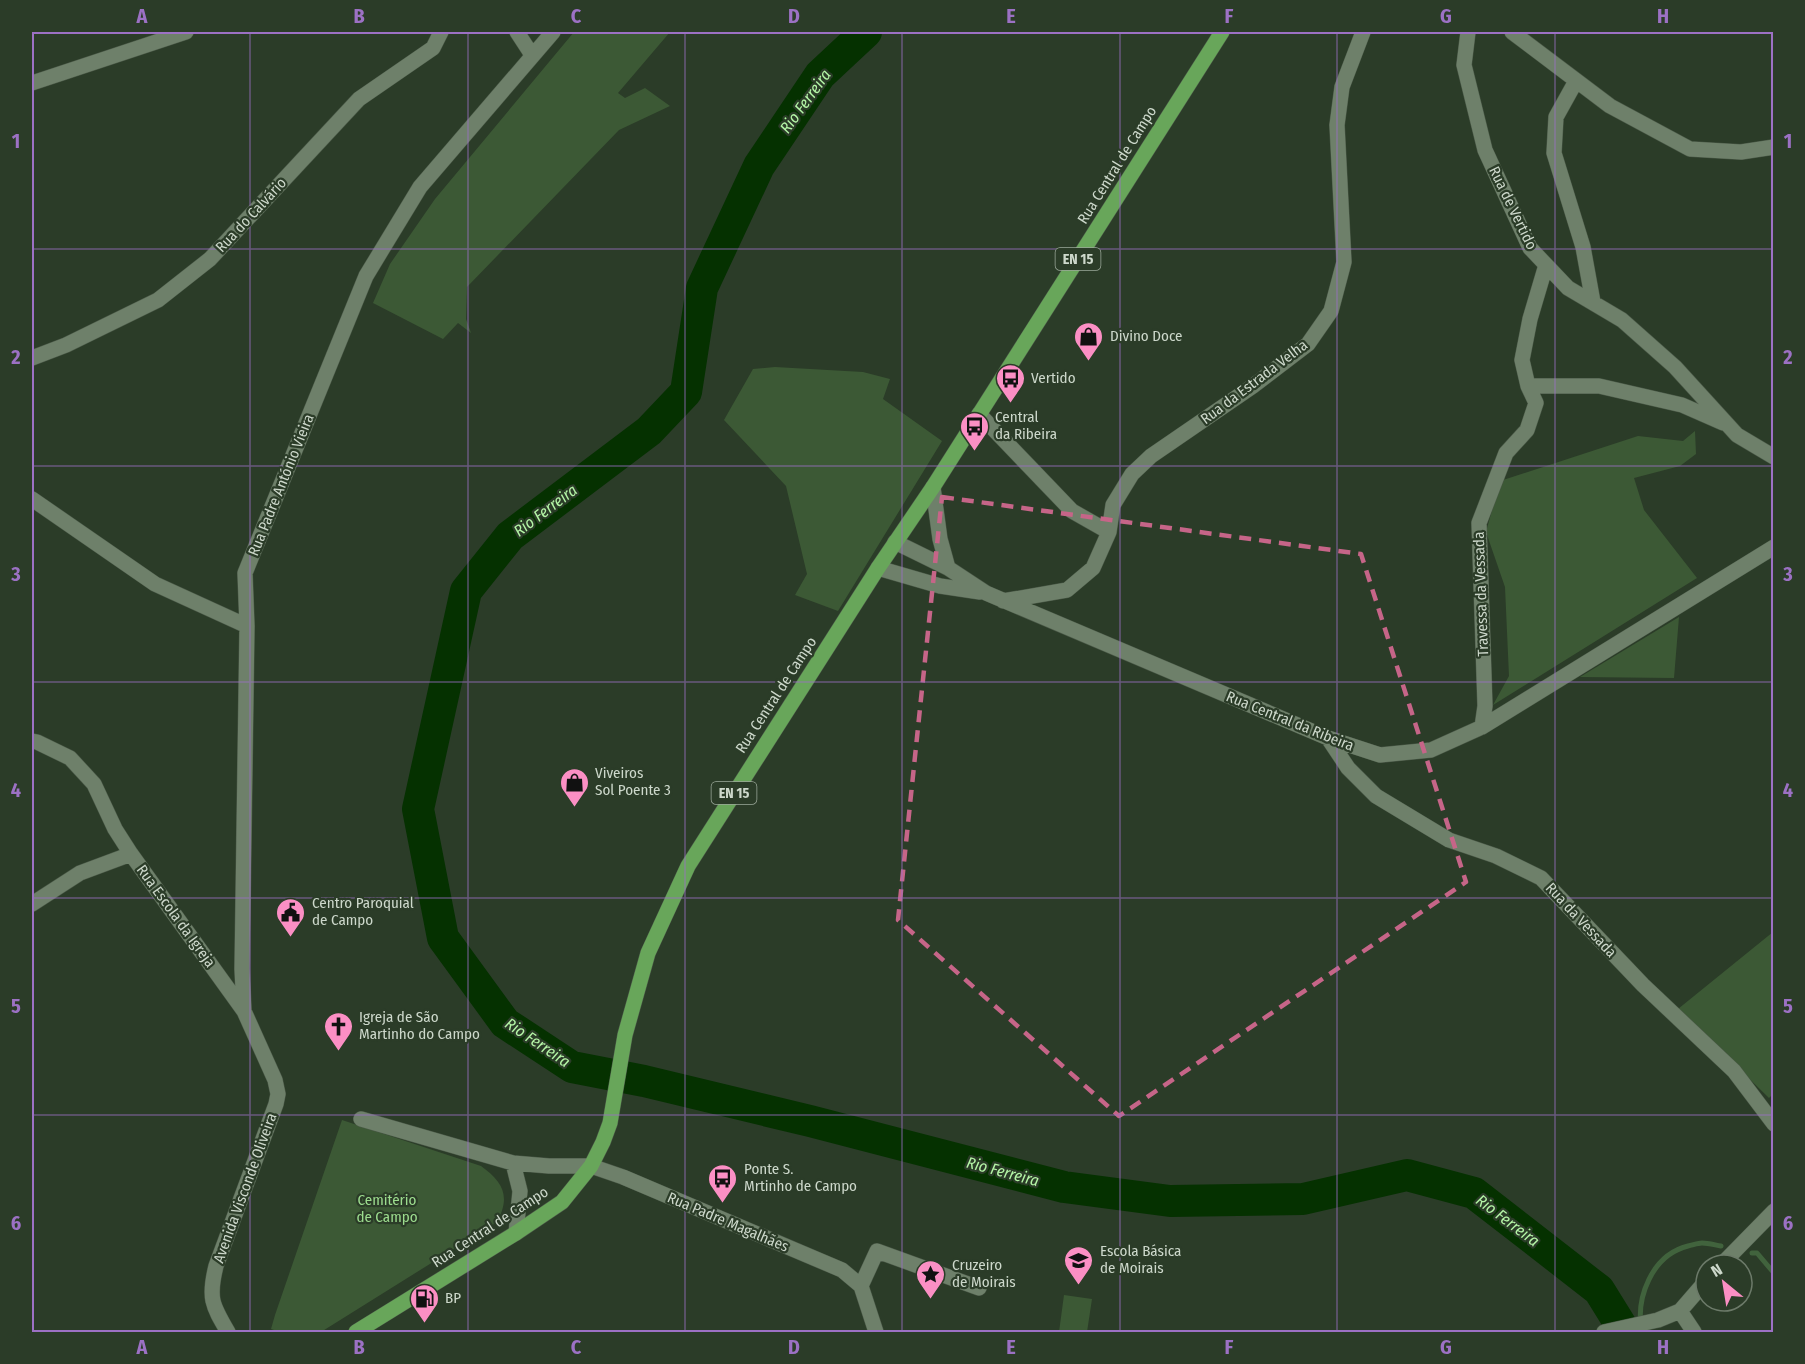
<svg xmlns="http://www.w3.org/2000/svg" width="1805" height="1364" viewBox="0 0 1805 1364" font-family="'Fira Sans Condensed',sans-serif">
	<rect width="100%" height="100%" fill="#2b3c28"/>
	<path fill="#3c5935" d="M 574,32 L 670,32 L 618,93 L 625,98 L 645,88 L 670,106 L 619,130 L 467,287 L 466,319 L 471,333 L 458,323 L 443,339 L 373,303 L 390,264 L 435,199 Z
		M 775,367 L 863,372 L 890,379 L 883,399 L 942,441 L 838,611 L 795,595 L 807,574 L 786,486 L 724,420 L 753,369 Z
		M 1695,431 L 1696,454 L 1680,466 L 1634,478 L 1644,510 L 1697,578 L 1493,705 L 1509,676 L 1505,587 L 1486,532 L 1500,481 L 1638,436 L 1683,441 Z
		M 1679,617 L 1674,678 L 1580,677 Z
		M 1773,932 L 1773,1094 L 1769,1098 L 1678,1009 Z
		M 342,1120 L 481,1166 C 503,1182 511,1196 497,1222 L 321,1332 L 273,1332 L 274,1330 L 271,1329 L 275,1315 Z
		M 1064,1295 L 1092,1299 L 1087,1332 L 1059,1332 Z"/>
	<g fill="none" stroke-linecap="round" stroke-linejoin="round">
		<path stroke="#41633d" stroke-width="5" d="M 1752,1253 L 1757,1253 L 1774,1273
			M 1642,1332 C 1635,1298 1652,1255 1688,1246 C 1693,1245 1698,1243 1702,1243 C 1708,1243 1715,1245 1721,1246"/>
		<path stroke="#053100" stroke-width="32" d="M 866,32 L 820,75 L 759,166 L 702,288 L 686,392 L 649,431 L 510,536 L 466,591 L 418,809 L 443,938 L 505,1023 L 572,1067 L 644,1081 L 810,1121 L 1064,1187 L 1170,1201 L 1303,1199 L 1407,1175 L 1474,1193 L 1599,1290 L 1625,1332"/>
		<defs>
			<path id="minor" d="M 517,32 L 532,55
				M 1468,32 L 1464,65 L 1485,150 L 1530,248 L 1568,288 L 1622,320 L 1675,367 L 1737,435 L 1774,457
				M 1512,32 L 1610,106 L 1690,149 L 1741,152 L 1774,147
				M 1576,81 L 1556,117 L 1554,153 L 1583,247 L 1593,302
				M 32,83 L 186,32
				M 32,358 L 66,345 L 158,300 L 210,259 L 359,99 L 433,48 L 441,32
				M 1528,386 L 1599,386 L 1682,405 L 1723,423
				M 979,414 L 1072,511 L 1109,532
				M 933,487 L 940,539 L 948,568
				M 32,499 L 155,584 L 247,626
				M 895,542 L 948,568 L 986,593 L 1328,738 L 1380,755 L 1431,750 L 1482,727 L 1774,547
				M 878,568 L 940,586 L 980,592
				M 1003,601 L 1067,590 L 1093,568 L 1109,532 L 1113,505 L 1132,474 L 1151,456 L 1253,386 L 1308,344 L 1331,311 L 1344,262 L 1337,125 L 1342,87 L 1363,32
				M 1482,727 L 1485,706 L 1479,523 L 1506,453 L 1527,430 L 1536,403 L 1528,386 L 1522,360 L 1530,319 L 1546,265
				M 1328,738 L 1348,768 L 1376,796 L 1449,840 L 1496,856 L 1541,878 L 1643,985 L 1734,1071 L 1774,1124
				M 32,741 L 37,742 L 70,758 L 94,784 L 115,829 L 131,854 L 244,1011 L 275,1080 L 278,1094 L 276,1104 L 216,1266 C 208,1298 212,1305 228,1332
				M 32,904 L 80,873 L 131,854
				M 244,1011 L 242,969 L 247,626 L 245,573 L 366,276 L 420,187 L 553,32
				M 361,1119 L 513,1163 L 549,1166 L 591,1166 L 623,1177 L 842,1270 L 861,1286
				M 513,1163 L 520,1191 L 516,1233
				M 1721,1265 L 1774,1211
				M 1680,1311 L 1694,1332
				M 876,1332 L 861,1286 L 877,1251 L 979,1288
				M 1604,1332 L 1658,1320 L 1680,1311 L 1706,1281"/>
			<path id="major" d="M 356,1332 L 516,1233 L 562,1202 L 591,1166 L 603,1142 L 610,1123 L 625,1035 L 648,953 L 688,866 L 878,568 L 933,487 L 1222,32"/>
		</defs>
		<use href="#minor" stroke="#4b5948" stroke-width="16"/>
		<use href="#major" stroke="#4b5948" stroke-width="16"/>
		<use href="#minor" stroke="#6e806a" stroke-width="15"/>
		<use href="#major" stroke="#68a65a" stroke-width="15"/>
	</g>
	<path fill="none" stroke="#c66588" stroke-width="4.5" stroke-dasharray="12 8" stroke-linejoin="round" d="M 942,497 L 1361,554 L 1466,882 L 1119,1116 L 898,920 Z"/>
	<path fill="none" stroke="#9c71c4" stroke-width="1.5" stroke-opacity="0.55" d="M 250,32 L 250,1332M 468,32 L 468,1332M 685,32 L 685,1332M 902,32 L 902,1332M 1120,32 L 1120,1332M 1337,32 L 1337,1332M 1555,32 L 1555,1332M 32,249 L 1774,249M 32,466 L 1774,466M 32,682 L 1774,682M 32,898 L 1774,898M 32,1115 L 1774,1115"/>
	<defs>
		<symbol id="shop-pin" viewBox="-11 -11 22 30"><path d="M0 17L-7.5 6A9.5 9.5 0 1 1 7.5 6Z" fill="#fb8fc4" stroke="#2b3c28"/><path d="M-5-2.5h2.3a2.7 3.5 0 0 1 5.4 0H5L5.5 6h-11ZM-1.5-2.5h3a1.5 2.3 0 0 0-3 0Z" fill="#111"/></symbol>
		<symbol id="bus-pin" viewBox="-11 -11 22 30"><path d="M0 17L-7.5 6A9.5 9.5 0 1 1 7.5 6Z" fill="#fb8fc4" stroke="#2b3c28"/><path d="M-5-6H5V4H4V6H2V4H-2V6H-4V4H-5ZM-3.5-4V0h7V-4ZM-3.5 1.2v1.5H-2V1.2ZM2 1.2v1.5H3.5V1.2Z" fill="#111"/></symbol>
		<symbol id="civic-pin" viewBox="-11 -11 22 30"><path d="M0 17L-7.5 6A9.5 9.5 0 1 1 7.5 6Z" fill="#fb8fc4" stroke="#2b3c28"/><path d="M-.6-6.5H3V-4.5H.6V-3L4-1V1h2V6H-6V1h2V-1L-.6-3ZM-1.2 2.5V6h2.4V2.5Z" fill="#111"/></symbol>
		<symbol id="church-pin" viewBox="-11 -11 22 30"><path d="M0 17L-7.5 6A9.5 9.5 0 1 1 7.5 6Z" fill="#fb8fc4" stroke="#2b3c28"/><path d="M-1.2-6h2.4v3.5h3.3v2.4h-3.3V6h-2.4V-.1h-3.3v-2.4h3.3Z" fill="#111"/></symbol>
		<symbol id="school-pin" viewBox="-11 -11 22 30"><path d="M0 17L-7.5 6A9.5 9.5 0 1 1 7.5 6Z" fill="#fb8fc4" stroke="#2b3c28"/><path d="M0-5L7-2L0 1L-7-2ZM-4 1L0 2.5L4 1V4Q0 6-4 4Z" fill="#111"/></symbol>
		<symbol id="sight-pin" viewBox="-11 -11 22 30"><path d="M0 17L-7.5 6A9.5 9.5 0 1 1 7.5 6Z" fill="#fb8fc4" stroke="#2b3c28"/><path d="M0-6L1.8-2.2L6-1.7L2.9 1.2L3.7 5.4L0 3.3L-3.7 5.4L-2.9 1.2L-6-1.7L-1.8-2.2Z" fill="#111"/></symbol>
		<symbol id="fuel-pin" viewBox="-11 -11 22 30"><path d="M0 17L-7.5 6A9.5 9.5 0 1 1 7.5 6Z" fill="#fb8fc4" stroke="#2b3c28"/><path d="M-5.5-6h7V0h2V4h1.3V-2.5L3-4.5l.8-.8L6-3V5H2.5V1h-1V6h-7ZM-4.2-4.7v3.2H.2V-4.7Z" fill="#111"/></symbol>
	</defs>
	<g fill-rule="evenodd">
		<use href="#shop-pin" x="1072" y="320" width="33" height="45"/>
		<use href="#bus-pin" x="994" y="362" width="33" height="45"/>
		<use href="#bus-pin" x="958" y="410" width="33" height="45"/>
		<use href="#shop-pin" x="558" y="766" width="33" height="45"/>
		<use href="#civic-pin" x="274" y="896" width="33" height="45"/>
		<use href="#church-pin" x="322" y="1010" width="33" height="45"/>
		<use href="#bus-pin" x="706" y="1162" width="33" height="45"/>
		<use href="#school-pin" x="1062" y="1244" width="33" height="45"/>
		<use href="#sight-pin" x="914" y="1258" width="33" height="45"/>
		<use href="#fuel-pin" x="408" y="1282" width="33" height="45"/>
	</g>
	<g text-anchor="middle" stroke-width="4.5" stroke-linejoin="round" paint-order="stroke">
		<g fill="#2b3c28" stroke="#9ca99a" stroke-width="1.5">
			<rect x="1055.5" y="248" width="45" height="22" rx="4.5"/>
			<rect x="711.5" y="782" width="45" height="22" rx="4.5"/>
		</g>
		<g font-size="14" font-weight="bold" fill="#cdd8cb">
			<text x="1078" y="264">EN 15</text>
			<text x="734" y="798">EN 15</text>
		</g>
		<g font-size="15" fill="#cdd8cb" stroke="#2b3c28">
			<text transform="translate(1117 165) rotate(-58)" y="5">Rua Central de Campo</text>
			<text transform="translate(1513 208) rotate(64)" y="5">Rua de Vertido</text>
			<text transform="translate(251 215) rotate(-47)" y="5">Rua do Calvário</text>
			<text transform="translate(1254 382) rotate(-37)" y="5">Rua da Estrada Velha</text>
			<text transform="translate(281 485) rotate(-68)" y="5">Rua Padre António Vieira</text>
			<text transform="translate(1481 594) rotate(-92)" y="5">Travessa da Vessada</text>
			<text transform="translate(776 695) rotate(-57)" y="5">Rua Central de Campo</text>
			<text transform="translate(1290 721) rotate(22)" y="5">Rua Central da Ribeira</text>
			<text transform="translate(176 916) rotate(54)" y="5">Rua Escola da Igreja</text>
			<text transform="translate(1581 920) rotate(47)" y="5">Rua da Vessada</text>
			<text transform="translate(245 1188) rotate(-70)" y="5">Avenida Visconde Oliveira</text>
			<text transform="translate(728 1222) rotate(23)" y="5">Rua Padre Magalhães</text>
			<text transform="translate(490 1227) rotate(-33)" y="5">Rua Central de Campo</text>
		</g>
		<g font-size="15" fill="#cdd8cb" stroke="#2b3c28" text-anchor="start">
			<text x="1110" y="341">Divino Doce</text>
			<text x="1031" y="383">Vertido</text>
			<text x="995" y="422">Central<tspan x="995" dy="17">da Ribeira</tspan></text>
			<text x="595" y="778">Viveiros<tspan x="595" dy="17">Sol Poente 3</tspan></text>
			<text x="312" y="908">Centro Paroquial<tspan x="312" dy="17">de Campo</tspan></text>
			<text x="359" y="1022">Igreja de São<tspan x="359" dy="17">Martinho do Campo</tspan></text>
			<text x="744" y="1174">Ponte S.<tspan x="744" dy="17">Mrtinho de Campo</tspan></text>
			<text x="1100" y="1256">Escola Básica<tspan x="1100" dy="17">de Moirais</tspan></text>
			<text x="952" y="1270">Cruzeiro<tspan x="952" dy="17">de Moirais</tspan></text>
			<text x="445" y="1303">BP</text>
		</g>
		<g font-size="15" fill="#9cdc8e" stroke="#2b3c28">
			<text x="387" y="1205">Cemitério<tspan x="387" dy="17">de Campo</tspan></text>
		</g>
		<g font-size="16" font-style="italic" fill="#b5f6a7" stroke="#2b3c28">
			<text transform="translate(805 101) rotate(-54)" y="6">Rio Ferreira</text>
			<text transform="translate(545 510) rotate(-37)" y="6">Rio Ferreira</text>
			<text transform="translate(538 1042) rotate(34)" y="6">Rio Ferreira</text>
			<text transform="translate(1003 1171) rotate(15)" y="6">Rio Ferreira</text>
			<text transform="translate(1508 1220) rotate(37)" y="6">Rio Ferreira</text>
		</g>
	</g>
	<rect width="1805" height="1364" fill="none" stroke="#2b3c28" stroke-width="66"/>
	<g transform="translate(1724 1283) rotate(330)"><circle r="28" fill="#2b3c28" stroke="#6c7a69" stroke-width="1.5"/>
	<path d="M0-4.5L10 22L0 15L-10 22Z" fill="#fb8fc4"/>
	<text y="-9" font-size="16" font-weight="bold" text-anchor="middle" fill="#cdd8cb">N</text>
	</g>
	<rect x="33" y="33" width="1739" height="1298" fill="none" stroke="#9c71c4" stroke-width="2"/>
	<g font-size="20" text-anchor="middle" font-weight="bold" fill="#9c71c4">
		<text x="142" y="23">A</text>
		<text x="359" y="23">B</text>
		<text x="576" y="23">C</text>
		<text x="794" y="23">D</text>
		<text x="1011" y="23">E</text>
		<text x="1229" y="23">F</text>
		<text x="1446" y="23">G</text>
		<text x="1663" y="23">H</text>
		<text x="16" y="148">1</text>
		<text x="1788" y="148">1</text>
		<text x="16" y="364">2</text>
		<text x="1788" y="364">2</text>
		<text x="16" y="581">3</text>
		<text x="1788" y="581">3</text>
		<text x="16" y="797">4</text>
		<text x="1788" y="797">4</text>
		<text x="16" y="1013">5</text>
		<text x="1788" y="1013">5</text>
		<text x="16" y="1230">6</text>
		<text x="1788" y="1230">6</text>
		<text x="142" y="1354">A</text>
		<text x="359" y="1354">B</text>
		<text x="576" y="1354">C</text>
		<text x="794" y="1354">D</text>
		<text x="1011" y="1354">E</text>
		<text x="1229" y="1354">F</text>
		<text x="1446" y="1354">G</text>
		<text x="1663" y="1354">H</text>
	</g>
</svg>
